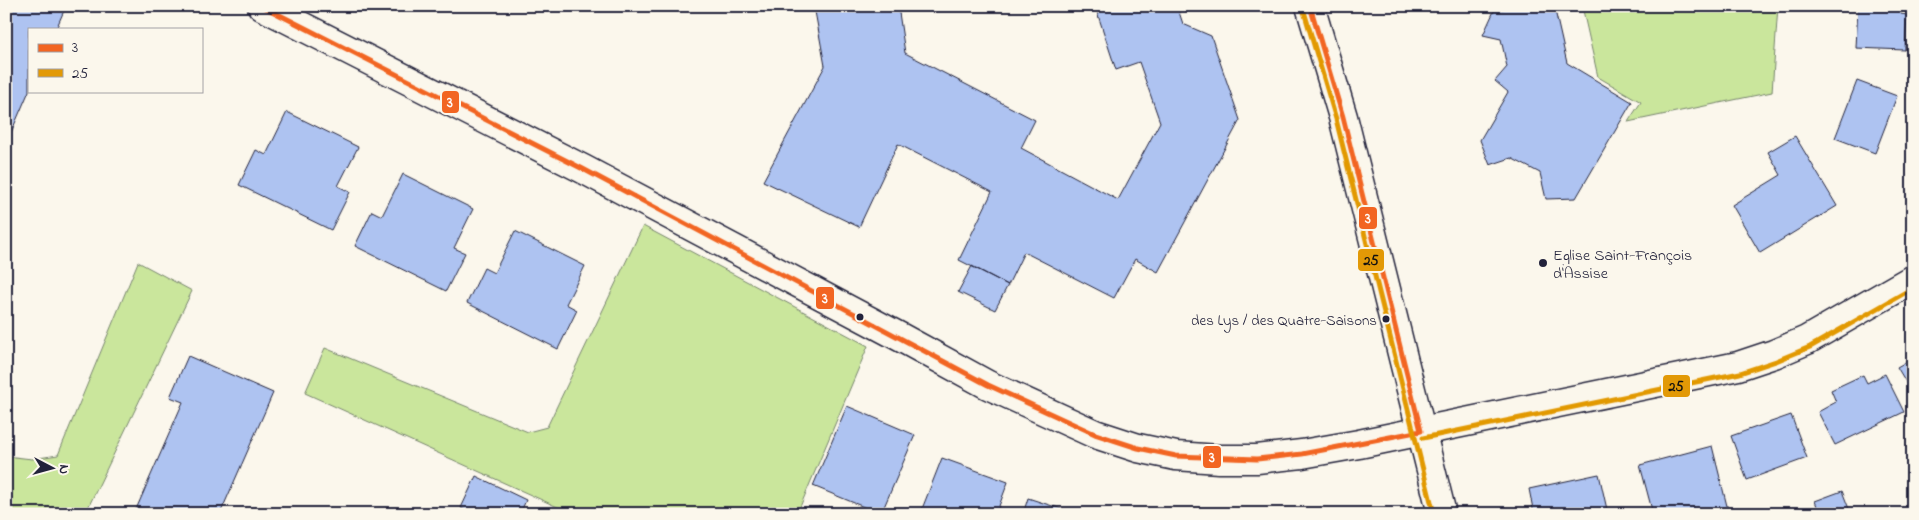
<svg xmlns="http://www.w3.org/2000/svg" width="1919" height="520" viewBox="0 0 1919 520" font-family="'Indie Flower',sans-serif">
	<rect width="100%" height="100%" fill="#fbf7ec"/>
	<filter id="ink" filterUnits="userSpaceOnUse"><feTurbulence type="fractalNoise" baseFrequency=".02" numOctaves="2"/><feDisplacementMap in="SourceGraphic" scale="10" xChannelSelector="R" yChannelSelector="G"/><feConvolveMatrix kernelMatrix="1 2 1 2 8 2 1 2 1" color-interpolation-filters="sRGB"/></filter>
	<g filter="url(#ink)">
		<path fill="#cae69c" stroke="#76846c" d="M 1582,6 L 1778,6 L 1772,92 L 1628,122 L 1641,102 L 1598,77 Z
			M 643,226 L 868,346 L 797,514 L 573,514 L 305,393 L 325,348 L 528,432 L 547,427 Z
			M 138,262 L 192,291 L 85,514 L 6,514 L 6,456 L 32,459 L 58,455 Z"/>
		<path fill="#aec3f1" stroke="#22223b" d="M 6,6 L 66,6 L 56,29 L 29,29 L 29,91 L 6,144 Z
			M 814,6 L 898,6 L 905,53 L 1035,120 L 1021,148 L 1118,200 L 1160,122 L 1139,62 L 1116,70 L 1095,6 L 1177,6 L 1183,24 L 1211,36 L 1240,120 L 1158,272 L 1135,259 L 1114,298 L 1024,252 L 1008,285 L 959,260 L 992,192 L 898,144 L 859,227 L 763,181 L 825,66 Z
			M 1517,6 L 1554,6 L 1567,63 L 1632,102 L 1576,198 L 1546,199 L 1540,173 L 1511,158 L 1490,165 L 1480,140 L 1508,92 L 1495,81 L 1507,67 L 1501,39 L 1483,35 L 1494,11 Z
			M 1858,6 L 1901,6 L 1901,14 L 1907,15 L 1905,50 L 1856,48 Z
			M 1857,81 L 1897,96 L 1875,153 L 1835,138 Z
			M 287,112 L 358,147 L 338,186 L 350,192 L 331,230 L 239,185 L 256,150 L 266,155 Z
			M 1795,136 L 1837,206 L 1760,253 L 1732,205 L 1781,175 L 1768,152 Z
			M 403,174 L 473,209 L 454,248 L 465,253 L 446,291 L 355,246 L 372,211 L 382,216 Z
			M 515,231 L 585,266 L 566,304 L 577,310 L 558,349 L 467,303 L 484,268 L 494,273 Z
			M 972,266 L 1008,285 L 995,310 L 958,292 Z
			M 188,356 L 273,393 L 220,514 L 134,514 L 183,402 L 170,397 Z
			M 1913,358 L 1913,394 L 1897,367 Z
			M 1885,374 L 1904,412 L 1835,445 L 1818,412 L 1836,402 L 1831,390 L 1863,375 L 1867,383 Z
			M 847,406 L 915,435 L 881,514 L 813,486 Z
			M 1791,415 L 1807,458 L 1747,480 L 1731,436 Z
			M 1712,446 L 1729,514 L 1653,514 L 1640,465 Z
			M 942,458 L 1008,482 L 996,514 L 920,514 Z
			M 1599,474 L 1608,514 L 1534,514 L 1529,489 Z
			M 476,476 L 526,500 L 520,514 L 474,514 L 461,508 Z
			M 1842,491 L 1851,514 L 1820,514 L 1815,501 Z
			M 1028,498 L 1077,514 L 1023,514 Z"/>
		<g fill="none" stroke-linecap="round" stroke-linejoin="round">
			<defs>
				<path id="street" d="M 262,6 L 583,169 L 900,337 L 988,385 L 1095,434 L 1138,448 L 1176,456 L 1219,459 L 1257,459 L 1302,454 L 1359,444 L 1738,366 L 1774,354 L 1807,340 L 1913,279"/>
				<path id="secondary" d="M 1310,6 L 1343,117 L 1442,514"/>
			</defs>
			<use href="#street" stroke="#22223b" stroke-width="31"/>
			<use href="#secondary" stroke="#22223b" stroke-width="31"/>
			<use href="#street" stroke="#fbf7ec" stroke-width="28"/>
			<use href="#secondary" stroke="#fbf7ec" stroke-width="28"/>
			<defs>
				<path id="bus-1" d="M 262,6 L 583,169 L 988,385 L 1095,434 L 1138,448 L 1176,456 L 1257,459 L 1302,454 L 1421,431
					M 1310,6 L 1343,117 L 1421,431"/>
				<path id="bus-2" d="M 1303,8 L 1336,119 L 1434,514
					M 1423,438 L 1740,373 L 1776,361 L 1810,347 L 1913,288"/>
			</defs>
			<use href="#bus-1" stroke="#fbf7ec" stroke-width="9"/>
			<use href="#bus-2" stroke="#fbf7ec" stroke-width="9"/>
			<use href="#bus-1" stroke="#f26522" stroke-width="5"/>
			<use href="#bus-2" stroke="#e29906" stroke-width="5"/>
		</g>
	</g>
	<g fill="#22223b" stroke="#fbf7ec" stroke-width="2">
		<circle cx="1543" cy="263" r="5"/>
		<circle cx="860" cy="317" r="4.5"/>
		<circle cx="1386" cy="319" r="4.5"/>
	</g>
	<g text-anchor="middle" stroke-width="4.5" stroke-linejoin="round" paint-order="stroke">
		<g font-size="15" fill="#22223b" stroke="#fbf7ec" text-anchor="end">
			<text x="1377" y="325">des Lys / des Quatre-Saisons</text>
		</g>
		<g font-size="16" fill="#22223b" stroke="#fbf7ec" text-anchor="start">
			<text x="1553" y="260">Eglise Saint-François<tspan x="1553" dy="18">d'Assise</tspan></text>
		</g>
	</g>
	<g stroke="#fbf7ec" stroke-width="2">
		<rect x="441" y="90" width="19" height="24" rx="5" fill="#f26522"/>
		<rect x="1358" y="206" width="20" height="24" rx="5" fill="#f26522"/>
		<rect x="1357" y="248" width="28" height="24" rx="5" fill="#e29906"/>
		<rect x="815" y="286" width="20" height="24" rx="5" fill="#f26522"/>
		<rect x="1662" y="374" width="29" height="24" rx="5" fill="#e29906"/>
		<rect x="1202" y="445" width="20" height="24" rx="5" fill="#f26522"/>
	</g>
	<g font-size="14" text-anchor="middle" font-weight="bold" fill="#fff">
		<text x="450" y="107">3</text>
		<text x="1368" y="223">3</text>
		<text x="825" y="303">3</text>
		<text x="1212" y="462">3</text>
	</g>
	<g font-size="14" text-anchor="middle" font-weight="bold" fill="#111">
		<text x="1371" y="265">25</text>
		<text x="1676" y="391">25</text>
	</g>
	<rect width="1919" height="520" fill="none" stroke="#fbf7ec" stroke-width="25"/>
	<rect x="12" y="12" width="1894" height="495" fill="none" stroke="#22223b" stroke-width="2" filter="url(#ink)"/>
	<rect x="28" y="28" width="175" height="65" fill="#fbf7ec" stroke="#a4a2a5"/>
	<rect x="38" y="44" width="25" height="8" fill="#f26522" stroke="#a4a2a5"/>
	<text x="72" y="52" font-size="15" fill="#22223b">3</text>
	<rect x="38" y="69" width="25" height="8" fill="#e29906" stroke="#a4a2a5"/>
	<text x="72" y="78" font-size="15" fill="#22223b">25</text>
	<g transform="translate(52 468) rotate(96)" stroke="#fbf7ec" stroke-width="4" paint-order="stroke">
	<path d="M0-4L9 19L0 12L-9 19Z" fill="#22223b"/>
	<text y="-8" font-size="14" font-weight="bold" text-anchor="middle" fill="#22223b">N</text>
	</g>
</svg>
